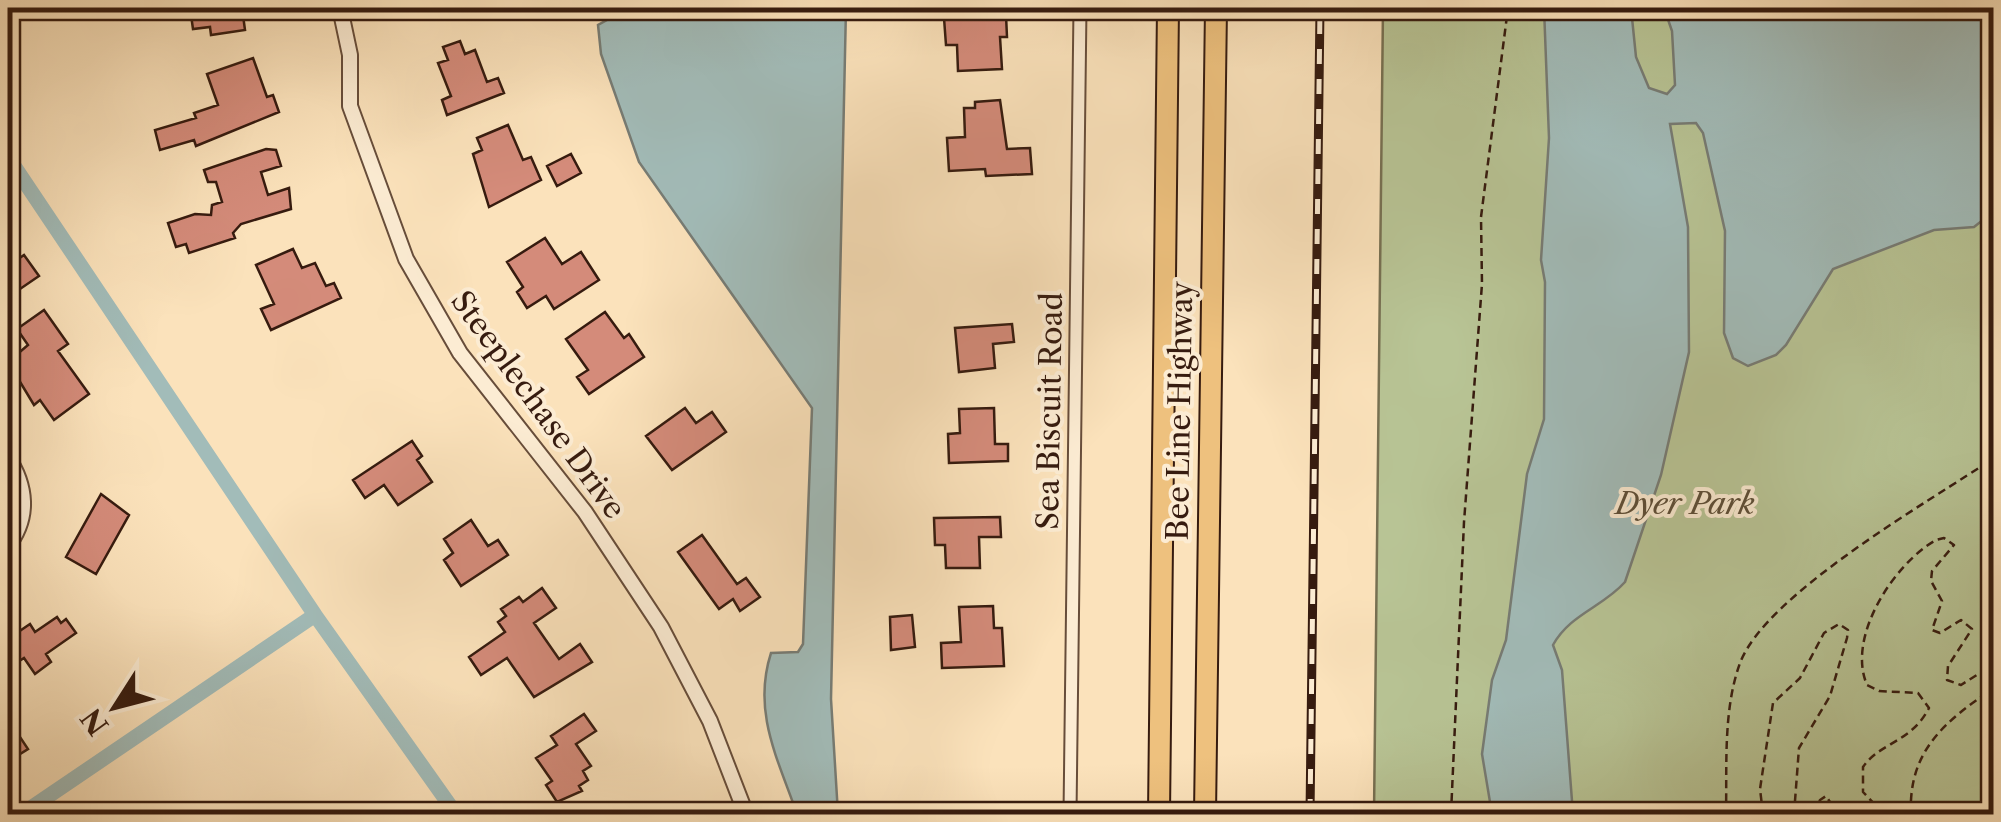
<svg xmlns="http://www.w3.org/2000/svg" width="2001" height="822" viewBox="0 0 2001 822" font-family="'Libre Caslon Text',serif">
	<rect width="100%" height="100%" fill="#fbe2bb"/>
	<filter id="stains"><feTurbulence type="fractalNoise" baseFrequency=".002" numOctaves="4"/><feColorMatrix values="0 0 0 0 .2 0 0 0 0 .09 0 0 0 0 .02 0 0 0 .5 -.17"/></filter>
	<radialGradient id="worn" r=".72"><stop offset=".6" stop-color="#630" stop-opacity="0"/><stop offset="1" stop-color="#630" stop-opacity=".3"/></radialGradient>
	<path fill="#b8c495" stroke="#777052" stroke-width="2.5" d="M 1383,8 L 1993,8 L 1993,814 L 1374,814 Z"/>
	<path fill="#a2bcb9" stroke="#777c75" stroke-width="2.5" d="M 629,8 L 846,8 L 831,699 L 838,814 L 797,814 C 778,759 752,712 771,653 L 798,652 L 803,644 L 812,408 L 639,162 L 601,54 L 598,25 Z
		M 1544,8 L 1631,8 L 1636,57 L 1649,88 L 1667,94 L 1675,85 L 1672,31 L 1664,8 L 1993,8 L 1993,212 L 1974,227 L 1934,230 L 1833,269 L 1786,345 L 1776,355 L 1748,366 L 1733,358 L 1724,333 L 1725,231 L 1703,133 L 1696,123 L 1670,124 L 1688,227 L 1689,352 L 1661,475 L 1625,582 C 1603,607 1570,614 1553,645 L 1562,670 L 1573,814 L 1492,814 L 1482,754 L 1492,680 L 1506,640 L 1527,474 L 1544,419 L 1545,282 L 1541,260 L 1549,138 Z"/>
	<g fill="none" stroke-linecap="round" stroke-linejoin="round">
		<path stroke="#a2bcb9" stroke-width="15" d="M 8,157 L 315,615 L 456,814
			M 22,814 L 315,615"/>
	</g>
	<path fill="#d48b7a" stroke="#361b0f" stroke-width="2.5" d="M 190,8 L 242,8 L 245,30 L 211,35 L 210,27 L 193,29 Z
		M 1006,15 L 1007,37 L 1000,37 L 1002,69 L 958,71 L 957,45 L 946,45 L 944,18 Z
		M 460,41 L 465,54 L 475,50 L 487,82 L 498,78 L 504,93 L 447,115 L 442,100 L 451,96 L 438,63 L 448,60 L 443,47 Z
		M 253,58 L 267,97 L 273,95 L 279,112 L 196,146 L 194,140 L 160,150 L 155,130 L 196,118 L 194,113 L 218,105 L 207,74 Z
		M 1000,100 L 1007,149 L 1030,148 L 1032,174 L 986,176 L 985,169 L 949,171 L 947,138 L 965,137 L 964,108 L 975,108 L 975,102 Z
		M 508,125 L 523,160 L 531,157 L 541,180 L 489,207 L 473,154 L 482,150 L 477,138 Z
		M 266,149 L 276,150 L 281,166 L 261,172 L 268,195 L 289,188 L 291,209 L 241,224 L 233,233 L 235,238 L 189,253 L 186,244 L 176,247 L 168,223 L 195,214 L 211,215 L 212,205 L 222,202 L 216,182 L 208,182 L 204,170 Z
		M 571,154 L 581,173 L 557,186 L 547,166 Z
		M 545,238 L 562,264 L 581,252 L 599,280 L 554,309 L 546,296 L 527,308 L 517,292 L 523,287 L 507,262 Z
		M 293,249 L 302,268 L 315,263 L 326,286 L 334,283 L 341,298 L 271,330 L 261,309 L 274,304 L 256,265 Z
		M 24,255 L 39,276 L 20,289 L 8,266 Z
		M 44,310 L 68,344 L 58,351 L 89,394 L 54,420 L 40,400 L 34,405 L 8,362 L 28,345 L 17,329 Z
		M 605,312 L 624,338 L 629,334 L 644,357 L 589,394 L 577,377 L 588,370 L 566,339 Z
		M 1012,324 L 1014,342 L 993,344 L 995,368 L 959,372 L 955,328 Z
		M 685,408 L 696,423 L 712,412 L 726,432 L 672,470 L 646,436 Z
		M 994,408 L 995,444 L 1008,444 L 1008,461 L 949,463 L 948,434 L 960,433 L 959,409 Z
		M 412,441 L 422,456 L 417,460 L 432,482 L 398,505 L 384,485 L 365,498 L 353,480 Z
		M 101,494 L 129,515 L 96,574 L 66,557 Z
		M 1000,517 L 1001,537 L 979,537 L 980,568 L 946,568 L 945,545 L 935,545 L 934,518 Z
		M 471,520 L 488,546 L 498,540 L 508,555 L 461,586 L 444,560 L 453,553 L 444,539 Z
		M 702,535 L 737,584 L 746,578 L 760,597 L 740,611 L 733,599 L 719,609 L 678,552 Z
		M 542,588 L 556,608 L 534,623 L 559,659 L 580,644 L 592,662 L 534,697 L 507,658 L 481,675 L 469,657 L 505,632 L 498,622 L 506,616 L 501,609 L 519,597 L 523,602 Z
		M 993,606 L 994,628 L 1002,628 L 1004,666 L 942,668 L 941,643 L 961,642 L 959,607 Z
		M 912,615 L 915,647 L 891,650 L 890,617 Z
		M 57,617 L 61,623 L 66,619 L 76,633 L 46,654 L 51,662 L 35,674 L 24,658 L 13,665 L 8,657 L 8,639 L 30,624 L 35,632 Z
		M 584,714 L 596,731 L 576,744 L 591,766 L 583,771 L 588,780 L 579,786 L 582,791 L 557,802 L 546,785 L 552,781 L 536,758 L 557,745 L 551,736 Z
		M 8,719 L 28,749 L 12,759 L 8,752 Z"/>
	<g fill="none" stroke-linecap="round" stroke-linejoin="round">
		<defs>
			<path id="minor" d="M 8,455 C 28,485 32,518 8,548
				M 1070,814 L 1080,8"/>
			<path id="tertiary" d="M 340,8 L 350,55 L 350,106 L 406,259 L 460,353 L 585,512 L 661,627 L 710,721 L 746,814"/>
			<path id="trunk" d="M 1159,814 L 1168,8
				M 1205,814 L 1216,8"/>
		</defs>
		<use href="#minor" stroke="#674d3a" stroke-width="15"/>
		<use href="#tertiary" stroke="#674d3a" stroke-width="18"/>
		<use href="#trunk" stroke="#361b0f" stroke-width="24"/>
		<path stroke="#361b0f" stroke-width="2.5" stroke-dasharray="8 5" stroke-linecap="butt" d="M 1451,814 L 1464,522 L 1482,284 L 1481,217 L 1508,8
			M 1726,814 C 1727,765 1723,710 1740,663 C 1766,594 1930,501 1994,458
			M 1763,814 L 1760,789 L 1773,703 L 1800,678 L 1824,633 L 1839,624 L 1848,630 L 1847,638 L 1830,696 L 1799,748 L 1794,814
			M 1815,814 L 1820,800 L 1826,796 L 1830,802 L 1828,814
			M 1884,814 L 1863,792 L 1863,767 C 1880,742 1911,743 1929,708 L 1918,693 L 1879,691 L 1867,685 C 1846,636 1895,563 1936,540 L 1944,538 L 1954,545 L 1932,571 L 1931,581 L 1942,601 L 1932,630 L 1940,633 L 1961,620 L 1972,629 L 1948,666 L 1947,680 L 1961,685 L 1994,664
			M 1911,814 C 1908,751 1945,721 1994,688"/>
		<use href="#minor" stroke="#fcecd3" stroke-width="11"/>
		<use href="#tertiary" stroke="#fcecd3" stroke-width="14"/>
		<use href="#trunk" stroke="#eec17e" stroke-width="20"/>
		<defs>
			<path id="rail" d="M 1310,814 L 1320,8"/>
		</defs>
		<use href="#rail" stroke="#361b0f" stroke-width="9"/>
		<use href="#rail" stroke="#fcecd3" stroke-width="5" stroke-dasharray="15" stroke-linecap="butt"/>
	</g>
	<g text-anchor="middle" stroke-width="8" stroke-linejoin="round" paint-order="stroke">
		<g font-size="30" fill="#361b0f" stroke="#fcecd3">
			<text transform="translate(538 405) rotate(54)" y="10">Steeplechase Drive</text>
			<text transform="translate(1050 411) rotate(-89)" y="10">Sea Biscuit Road</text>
			<text transform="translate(1180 411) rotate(-89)" y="10">Bee Line Highway</text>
		</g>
		<g font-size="30" font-style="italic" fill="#5d4e37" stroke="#fcecd3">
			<text x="1685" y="514">Dyer Park</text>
		</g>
	</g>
	<rect width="2001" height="822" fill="none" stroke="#fbe2bb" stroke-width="40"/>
	<rect x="10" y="10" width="1981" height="802" fill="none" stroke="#361b0f" stroke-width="5"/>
	<rect x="20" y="20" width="1961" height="782" fill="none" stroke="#361b0f" stroke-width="2.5"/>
	<g transform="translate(115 707) rotate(234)" stroke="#fcecd3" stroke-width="8" paint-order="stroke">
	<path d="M0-8L18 38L0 25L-18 38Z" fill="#361b0f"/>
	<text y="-15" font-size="28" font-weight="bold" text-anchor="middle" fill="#361b0f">N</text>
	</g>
	<rect width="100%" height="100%" filter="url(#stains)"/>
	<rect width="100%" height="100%" fill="url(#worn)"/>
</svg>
